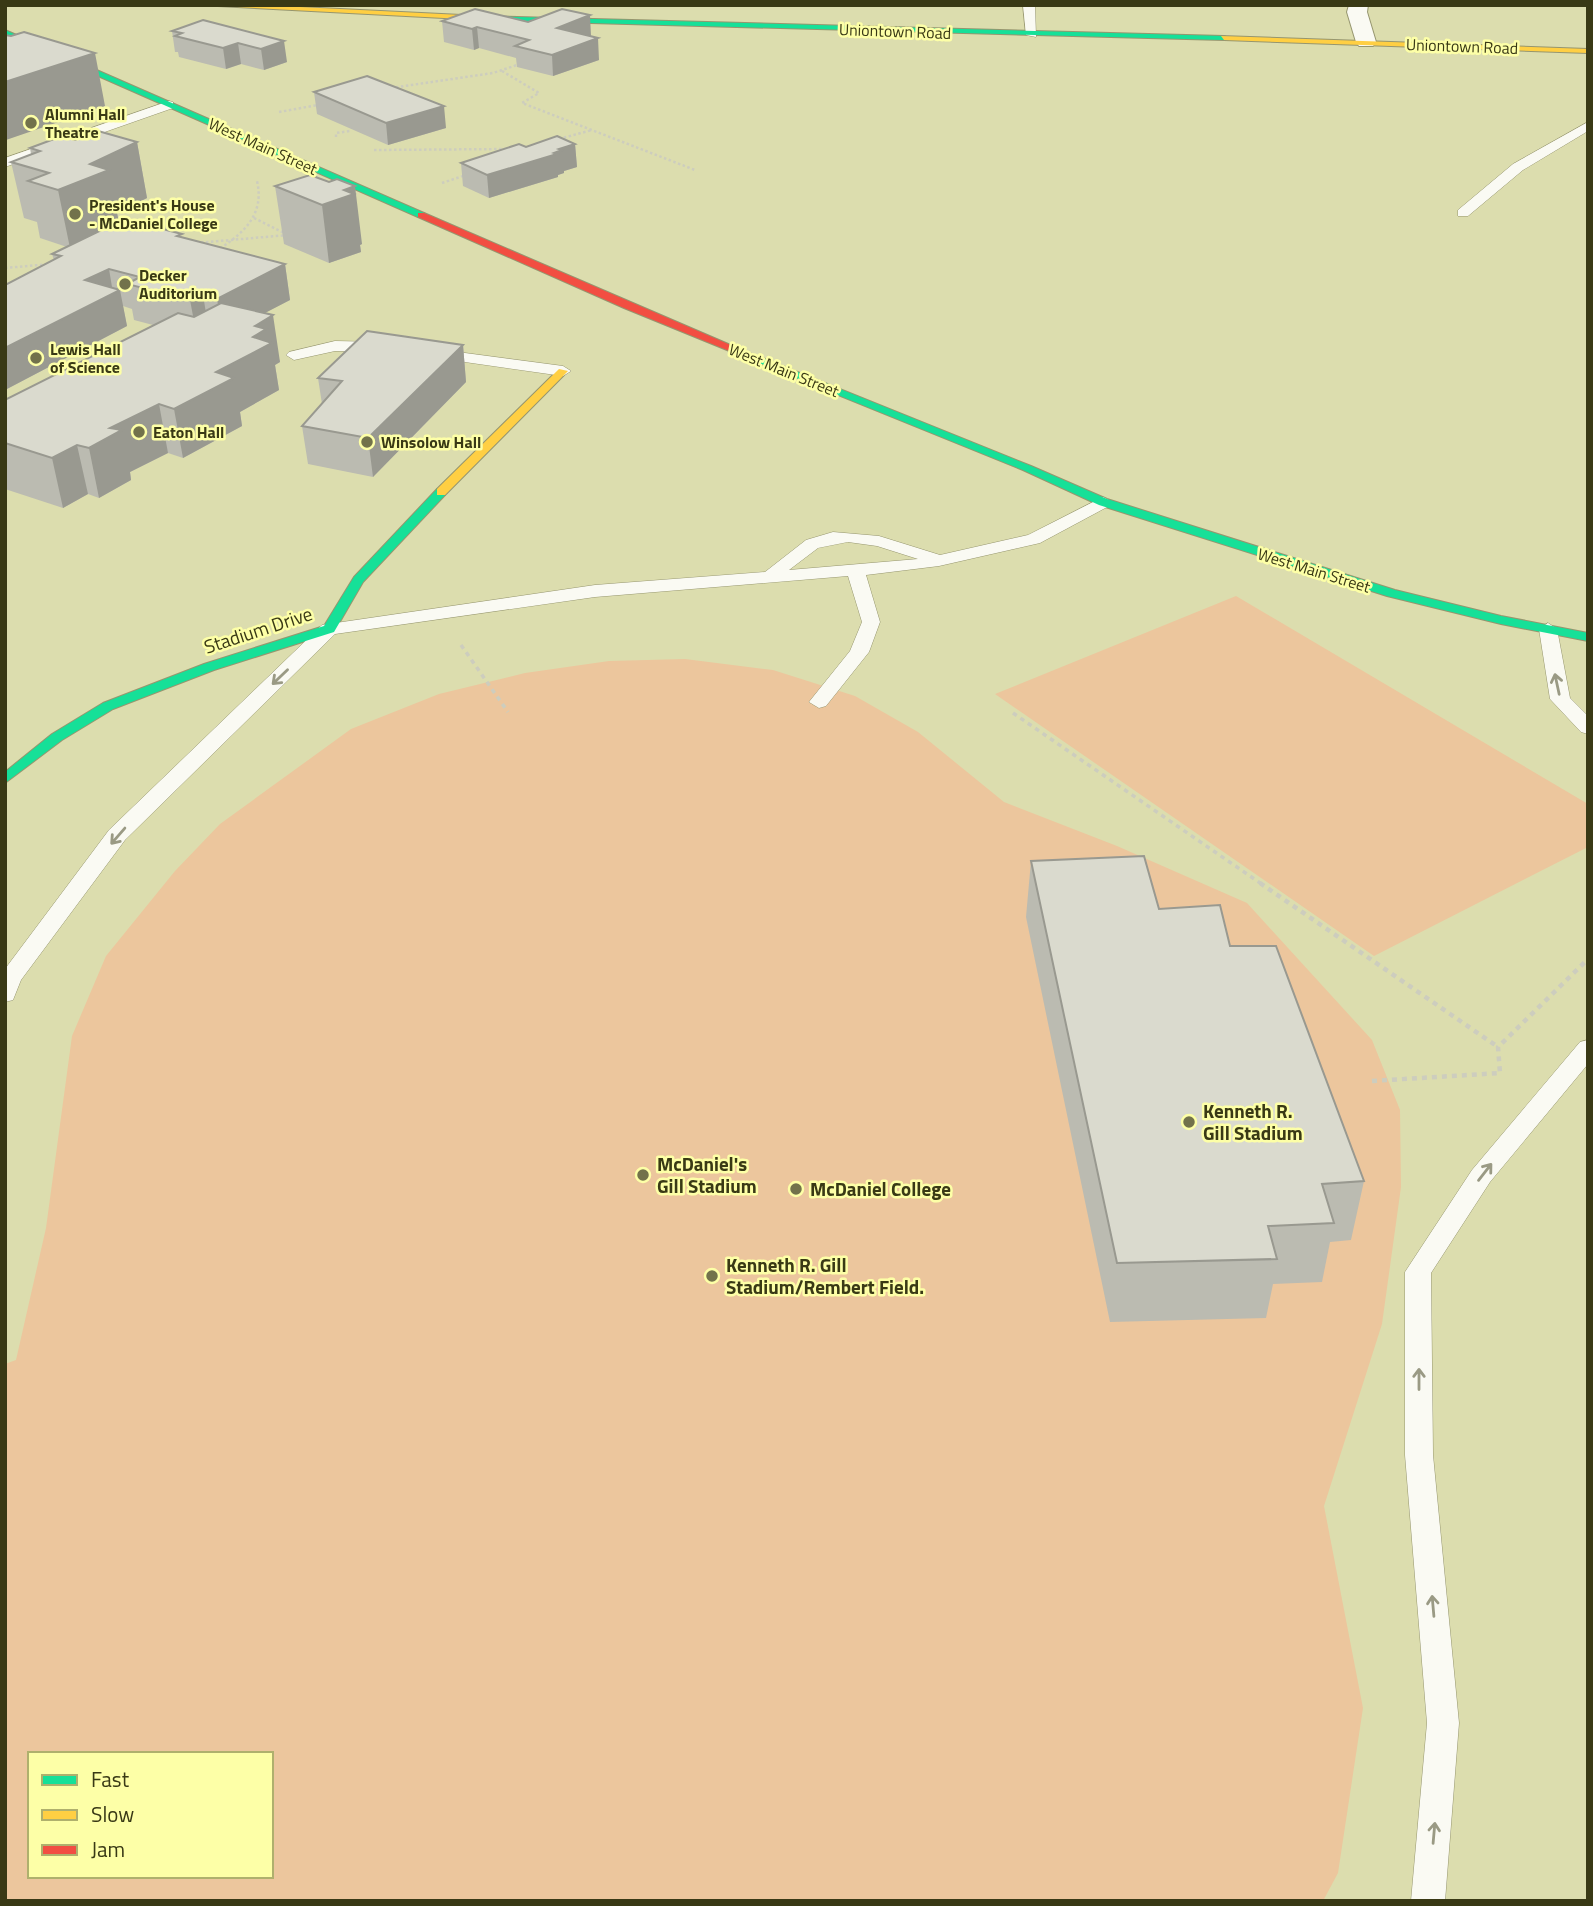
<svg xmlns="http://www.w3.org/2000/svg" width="1593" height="1906" viewBox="0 0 1593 1906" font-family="'Titillium Web',sans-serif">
	<rect width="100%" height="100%" fill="#dcddae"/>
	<path fill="#ecc69d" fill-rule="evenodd" d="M 1236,596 L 1588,804 L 1588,847 L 1374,956 L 995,694 Z
		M 685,659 L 773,670 L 855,696 L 918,732 L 1004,802 L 1117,846 L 1247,903 L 1372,1040 L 1400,1110 L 1401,1187 L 1382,1324 L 1324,1506 L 1363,1708 L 1338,1873 L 1323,1901 L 5,1901 L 5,1364 L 16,1360 L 46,1228 L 72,1036 L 106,956 L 175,871 L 220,824 L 351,729 L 439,694 L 525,673 L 609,661 ZM 30,1754 L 271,1754 L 271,1876 L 30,1876 Z"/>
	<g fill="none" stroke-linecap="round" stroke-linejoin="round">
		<defs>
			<path id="lane" d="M 1023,5 L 1035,5 L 1036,37 L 1026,35 Z
				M 169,101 L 173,102 L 173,108 L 5,167 L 5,158 Z
				M 1588,122 L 1588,131 L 1523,170 L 1468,216 L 1458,216 L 1458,210 L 1513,164 Z
				M 335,341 L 380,342 L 388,347 L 380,352 L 335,351 L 294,360 L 286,355 L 289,352 Z
				M 435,349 L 563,366 L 571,371 L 563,376 L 430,357 L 427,354 L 430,351 Z
				M 1103,497 L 1112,502 L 1109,506 L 1040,543 L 939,566 L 866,575 L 880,622 L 869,652 L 826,706 L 819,708 L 809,702 L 850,651 L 862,622 L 848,576 L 595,597 L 335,634 L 125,840 L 21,980 L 13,1000 L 5,1002 L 5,969 L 109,830 L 322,625 L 595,585 L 765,572 L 806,540 L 833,532 L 879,536 L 940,555 L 1028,535 ZM 848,542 L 877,546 L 918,559 L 789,570 L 818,548 Z
				M 1548,623 L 1557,629 L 1570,698 L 1588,716 L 1588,734 L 1581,732 L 1550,699 L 1539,629 Z
				M 1588,1040 L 1588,1064 L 1490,1182 L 1431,1273 L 1433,1455 L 1459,1723 L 1445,1901 L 1411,1901 L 1427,1723 L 1405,1455 L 1405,1272 L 1472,1170 L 1580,1042 Z"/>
			<path id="street" d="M 1349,5 L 1368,5 L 1367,12 L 1376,42 L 1373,46 L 1359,46 L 1356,42 L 1347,12 Z"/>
			<path id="fast" d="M 482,16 L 1224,36 L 1228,38 L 1224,40 L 479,20 Z
				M 5,30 L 424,213 L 426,215 L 418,217 L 5,35 Z
				M 758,356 L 1031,466 L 1107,499 L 1395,590 L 1501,616 L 1588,633 L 1588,641 L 1501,624 L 1387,596 L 1099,505 L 1023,470 L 754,361 L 753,359 Z
				M 441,488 L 445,489 L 445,495 L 363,582 L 334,632 L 214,670 L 113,709 L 62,740 L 5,783 L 5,772 L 52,734 L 103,703 L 204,664 L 324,626 L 354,577 L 437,489 Z"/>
			<path id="slow" d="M 199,5 L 259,5 L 482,16 L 486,18 L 482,20 Z
				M 1221,36 L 1588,49 L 1588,53 L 1224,40 Z
				M 559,369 L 568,371 L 445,495 L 437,495 L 437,489 Z"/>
			<path id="jam" d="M 418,213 L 424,213 L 763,359 L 754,361 L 624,308 L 418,217 Z"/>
		</defs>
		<use href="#lane" stroke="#96966f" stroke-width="1"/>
		<use href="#street" stroke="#96966f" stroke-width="2"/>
		<use href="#fast" stroke="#96966f" stroke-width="2"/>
		<use href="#slow" stroke="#96966f" stroke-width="2"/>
		<use href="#jam" stroke="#96966f" stroke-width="2"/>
		<path stroke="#cdcdbe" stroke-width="2.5" stroke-dasharray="2.5 2.5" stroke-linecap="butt" d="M 502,71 L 539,93 L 522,103 L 695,170
			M 391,88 L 493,73 L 520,64
			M 279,112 L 318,105
			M 336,137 L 336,133 L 350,131
			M 559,139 L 592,130
			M 374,150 L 509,149
			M 442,183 L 466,175
			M 254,218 L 284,233
			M 196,243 L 288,235
			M 216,251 C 243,234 265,215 257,181
			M 5,268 L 50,264"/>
		<path stroke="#cdcdbe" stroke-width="3.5" stroke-dasharray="4.5 4.5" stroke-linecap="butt" d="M 461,645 L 508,712
			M 1013,713 L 1263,885"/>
		<path stroke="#cdcdbe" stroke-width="4.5" stroke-dasharray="5 5" stroke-linecap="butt" d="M 1260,883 L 1498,1047
			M 1372,1081 L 1500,1073 L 1498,1047 L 1588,959"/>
		<use href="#lane" fill="#fafaf3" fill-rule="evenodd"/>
		<use href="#street" fill="#fafaf3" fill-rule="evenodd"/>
		<use href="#fast" fill="#16e098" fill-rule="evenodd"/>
		<use href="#slow" fill="#ffcf43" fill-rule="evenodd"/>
		<use href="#jam" fill="#f24e42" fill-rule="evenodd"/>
	</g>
	<path fill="#bbbbb1" d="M 203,20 L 287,62 L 264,70 L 241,64 L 226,69 L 179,57 L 178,52 L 175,52 L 172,31 Z
		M 442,21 L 528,22 L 591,36 L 590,36 L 599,60 L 553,76 L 517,67 L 516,58 L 479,48 L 474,50 L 444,42 Z
		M 314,92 L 446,128 L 388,145 L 317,114 Z
		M 75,140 L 137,142 L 147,198 L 117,213 L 119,222 L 285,264 L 290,300 L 264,313 L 280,362 L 275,365 L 279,390 L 240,412 L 242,426 L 183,458 L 168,453 L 130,472 L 131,480 L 99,498 L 88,494 L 63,508 L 5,489 L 5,398 L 7,399 L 153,325 L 134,320 L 132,309 L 123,306 L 127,326 L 5,390 L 5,285 L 54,260 L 52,254 L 67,247 L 40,238 L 37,222 L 24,218 L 11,162 L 31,154 L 30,148 Z
		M 575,144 L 577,167 L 564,171 L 564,173 L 558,175 L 558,177 L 489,198 L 463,186 L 461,163 L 526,147 Z
		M 310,175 L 362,244 L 360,245 L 361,252 L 329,263 L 284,244 L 275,186 Z
		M 463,345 L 466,382 L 373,477 L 308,464 L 302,426 L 322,404 L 318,378 Z
		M 1031,861 L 1159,909 L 1230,946 L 1364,1181 L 1351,1240 L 1330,1242 L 1322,1282 L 1273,1284 L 1266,1318 L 1110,1322 L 1026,917 Z"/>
	<path fill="#999990" d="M 590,15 L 591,36 L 559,49 L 557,28 Z
		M 477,27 L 479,48 L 474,50 L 472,29 Z
		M 598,38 L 599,60 L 553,76 L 552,55 Z
		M 284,41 L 287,62 L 264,70 L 261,49 Z
		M 238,43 L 241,64 L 226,69 L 223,48 Z
		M 95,53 L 105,106 L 6,140 L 5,82 Z
		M 444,106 L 446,128 L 388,145 L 386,123 Z
		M 137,142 L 147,198 L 117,213 L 120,227 L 70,248 L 58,190 L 90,164 Z
		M 575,144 L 577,167 L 564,171 L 564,173 L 558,175 L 558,177 L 489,198 L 487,175 L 554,153 L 559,149 Z
		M 355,186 L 362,244 L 360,245 L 361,252 L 329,263 L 322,205 L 344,190 Z
		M 285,264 L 290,300 L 223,335 L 217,299 Z
		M 109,269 L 113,293 L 120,290 L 127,326 L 5,390 L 5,348 L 85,280 Z
		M 203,295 L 209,331 L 197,337 L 190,300 Z
		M 273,315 L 280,362 L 275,365 L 279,390 L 240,412 L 242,426 L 183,458 L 174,409 L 216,372 L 253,337 L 255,326 Z
		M 463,345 L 466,382 L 373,477 L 368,438 Z
		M 159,404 L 168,453 L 130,472 L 131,480 L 99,498 L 89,448 L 110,428 Z
		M 77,445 L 88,494 L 63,508 L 52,458 Z"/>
	<path fill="#dadace" stroke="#999990" stroke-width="2" d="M 475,9 L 528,22 L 562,9 L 590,15 L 557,28 L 598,38 L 552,55 L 515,46 L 529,40 L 477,27 L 472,29 L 442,21 Z
		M 203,20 L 284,41 L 261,49 L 238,43 L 223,48 L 175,36 L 182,33 L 172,31 Z
		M 24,32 L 95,53 L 5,82 L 5,35 L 11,36 Z
		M 367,76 L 444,106 L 386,123 L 314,92 Z
		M 98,131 L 137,142 L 90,164 L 109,170 L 58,190 L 28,181 L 49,173 L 11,162 L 40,151 L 30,148 L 62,136 L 75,140 Z
		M 557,136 L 575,144 L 559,149 L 562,150 L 554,153 L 557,154 L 487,175 L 461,163 L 519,144 L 526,147 Z
		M 310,175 L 329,182 L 337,179 L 355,186 L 344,190 L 354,194 L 322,205 L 275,186 Z
		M 124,219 L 182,234 L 177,236 L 285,264 L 217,299 L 203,295 L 190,300 L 127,284 L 140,277 L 109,269 L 85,280 L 120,290 L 5,348 L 5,285 L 61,256 L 52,254 Z
		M 221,303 L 273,315 L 255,326 L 266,329 L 253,337 L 272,343 L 216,372 L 234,378 L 174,409 L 159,404 L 110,428 L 122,430 L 89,448 L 77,445 L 52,458 L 5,443 L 5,398 L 7,399 L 178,313 L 194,317 Z
		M 367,331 L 463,345 L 368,438 L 302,426 L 342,381 L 318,378 Z
		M 1144,856 L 1159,909 L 1220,905 L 1230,946 L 1276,946 L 1364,1181 L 1322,1184 L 1334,1223 L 1268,1226 L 1277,1259 L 1117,1263 L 1031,861 Z"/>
	<defs><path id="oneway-shaft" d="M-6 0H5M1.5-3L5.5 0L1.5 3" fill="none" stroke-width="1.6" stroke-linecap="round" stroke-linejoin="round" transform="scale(1.75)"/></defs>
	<g stroke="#9a9a84">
		<use href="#oneway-shaft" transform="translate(280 677) rotate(136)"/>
		<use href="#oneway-shaft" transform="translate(1557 684) rotate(-102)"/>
		<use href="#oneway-shaft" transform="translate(118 836) rotate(131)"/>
		<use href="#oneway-shaft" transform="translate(1485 1172) rotate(-52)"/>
		<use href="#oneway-shaft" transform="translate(1419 1379) rotate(-90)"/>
		<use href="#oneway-shaft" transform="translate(1433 1606) rotate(-95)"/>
		<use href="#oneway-shaft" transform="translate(1434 1833) rotate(-85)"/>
	</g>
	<g fill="#72724b" stroke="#fdffa7" stroke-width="2.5">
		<circle cx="31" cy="123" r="7"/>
		<circle cx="75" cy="214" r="7"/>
		<circle cx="125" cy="284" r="7"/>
		<circle cx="36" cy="358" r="7"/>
		<circle cx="139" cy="432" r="7"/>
		<circle cx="367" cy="442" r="7"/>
		<circle cx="1189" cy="1122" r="7"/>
		<circle cx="643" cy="1175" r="7"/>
		<circle cx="796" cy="1189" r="7"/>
		<circle cx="712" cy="1276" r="7"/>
	</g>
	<g text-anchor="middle" stroke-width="5" stroke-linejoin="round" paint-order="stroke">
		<g font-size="16" fill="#393915" stroke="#fdffa7">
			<text transform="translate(895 31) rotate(2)" y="6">Uniontown Road</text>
			<text transform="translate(1462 46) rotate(2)" y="6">Uniontown Road</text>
			<text transform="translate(263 146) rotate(24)" y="6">West Main Street</text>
			<text transform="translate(784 370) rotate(22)" y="6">West Main Street</text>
			<text transform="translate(1314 570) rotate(17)" y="6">West Main Street</text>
		</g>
		<g font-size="16" font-weight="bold" fill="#393915" stroke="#fdffa7" text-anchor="start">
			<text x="45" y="120">Alumni Hall<tspan x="45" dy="18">Theatre</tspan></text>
			<text x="89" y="211">President's House<tspan x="89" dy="18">- McDaniel College</tspan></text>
			<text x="139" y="281">Decker<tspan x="139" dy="18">Auditorium</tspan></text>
			<text x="50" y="355">Lewis Hall<tspan x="50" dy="18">of Science</tspan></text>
			<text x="153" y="438">Eaton Hall</text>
			<text x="381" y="448">Winsolow Hall</text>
		</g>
		<g font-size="19" fill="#393915" stroke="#fdffa7">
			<text transform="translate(258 630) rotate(-18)" y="7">Stadium Drive</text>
		</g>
		<g font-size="19" font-weight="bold" fill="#393915" stroke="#fdffa7" text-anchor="start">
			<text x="1203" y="1118">Kenneth R.<tspan x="1203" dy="22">Gill Stadium</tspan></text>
			<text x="657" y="1171">McDaniel's<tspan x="657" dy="22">Gill Stadium</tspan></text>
			<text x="810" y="1196">McDaniel College</text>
			<text x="726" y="1272">Kenneth R. Gill<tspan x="726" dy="22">Stadium/Rembert Field.</tspan></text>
		</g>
	</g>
	<rect width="1593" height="1906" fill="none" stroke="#393915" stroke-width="14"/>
	<rect x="28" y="1752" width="245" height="126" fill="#fdffa7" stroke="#afb06d" stroke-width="2"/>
	<rect x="42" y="1775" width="35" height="10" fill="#16e098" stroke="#afb06d" stroke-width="2"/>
	<text x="91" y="1787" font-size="21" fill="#393915">Fast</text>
	<rect x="42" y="1810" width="35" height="10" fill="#ffcf43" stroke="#afb06d" stroke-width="2"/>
	<text x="91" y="1822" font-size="21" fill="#393915">Slow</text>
	<rect x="42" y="1845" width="35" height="10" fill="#f24e42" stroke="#afb06d" stroke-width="2"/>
	<text x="91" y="1857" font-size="21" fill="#393915">Jam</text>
</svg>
